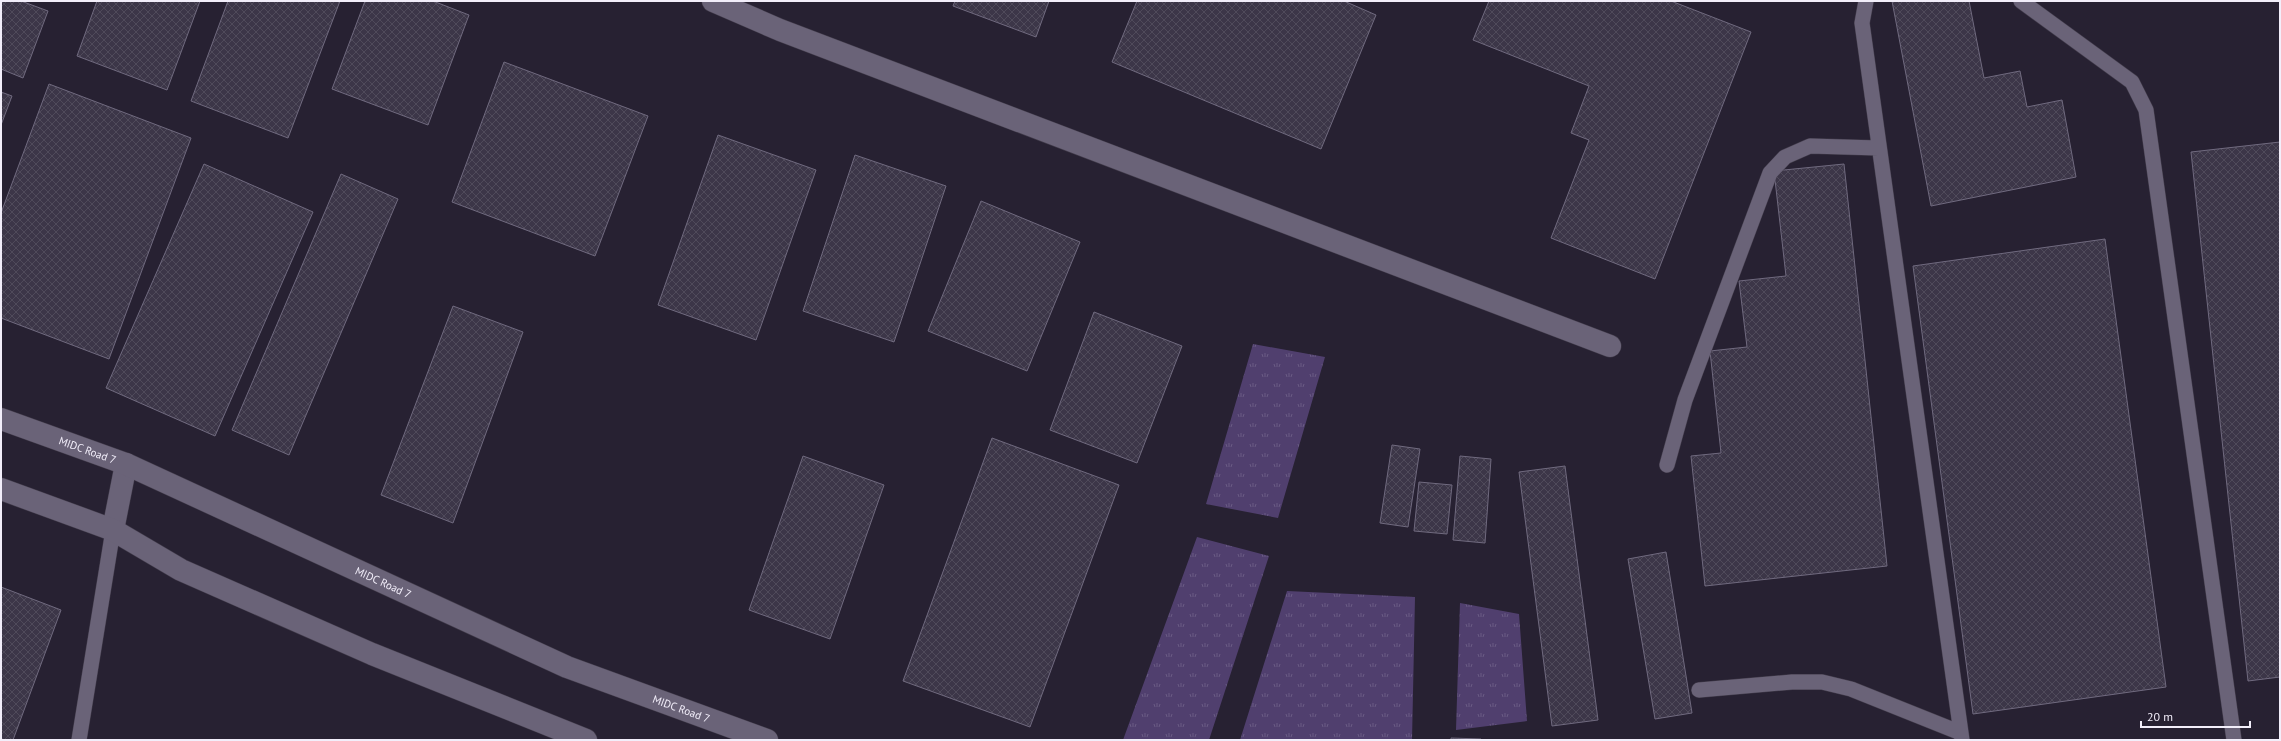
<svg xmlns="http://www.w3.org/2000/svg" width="2281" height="741" viewBox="0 0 2281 741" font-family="'PT Sans',sans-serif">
	<defs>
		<pattern id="grass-tufts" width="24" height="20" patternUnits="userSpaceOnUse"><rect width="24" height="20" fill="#503f6e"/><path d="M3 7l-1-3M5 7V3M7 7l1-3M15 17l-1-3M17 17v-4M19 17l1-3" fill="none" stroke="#6a5b84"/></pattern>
		<pattern id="building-cross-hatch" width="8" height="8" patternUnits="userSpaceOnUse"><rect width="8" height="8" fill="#3c3648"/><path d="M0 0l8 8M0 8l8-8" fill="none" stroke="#4f4a5a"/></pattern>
	</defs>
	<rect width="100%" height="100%" fill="#272132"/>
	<path fill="url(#grass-tufts)" d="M 1253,344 L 1325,357 L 1278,518 L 1206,504 Z
		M 1197,537 L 1269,556 L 1209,740 L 1123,740 Z
		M 1287,591 L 1415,597 L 1412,740 L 1240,740 Z
		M 1460,603 L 1519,614 L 1527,721 L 1456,730 Z"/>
	<path fill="url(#building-cross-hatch)" stroke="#706a7f" d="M 1,1 L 21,1 L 48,11 L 23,78 L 1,69 Z
		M 97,1 L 200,1 L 167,90 L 77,56 Z
		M 228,1 L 340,1 L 288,138 L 191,101 Z
		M 365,1 L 433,1 L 469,15 L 428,125 L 332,89 Z
		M 955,1 L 1049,1 L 1036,37 L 953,6 Z
		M 1137,1 L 1344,1 L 1376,15 L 1321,149 L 1112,62 Z
		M 1489,1 L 1671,1 L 1751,32 L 1655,279 L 1551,238 L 1589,140 L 1571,133 L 1589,86 L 1473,40 Z
		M 1892,1 L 1969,1 L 1984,78 L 2020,71 L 2027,107 L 2062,100 L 2076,177 L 1931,206 Z
		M 504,62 L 648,116 L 595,256 L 452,202 Z
		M 49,84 L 191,138 L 109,359 L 1,318 L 1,213 Z
		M 1,92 L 12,96 L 1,125 Z
		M 718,135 L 816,170 L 756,340 L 658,305 Z
		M 2280,142 L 2280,677 L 2248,681 L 2191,152 Z
		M 855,155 L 946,186 L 894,342 L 803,311 Z
		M 204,164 L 313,212 L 215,436 L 106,388 Z
		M 1844,164 L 1887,566 L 1705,586 L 1691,456 L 1721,453 L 1710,351 L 1747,347 L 1739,281 L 1786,276 L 1774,171 Z
		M 341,174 L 398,199 L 289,455 L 232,430 Z
		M 981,201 L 1080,242 L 1027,371 L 928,331 Z
		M 2105,239 L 2166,687 L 1973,714 L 1913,266 Z
		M 453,306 L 523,332 L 453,523 L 381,495 Z
		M 1094,312 L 1182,346 L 1137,463 L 1050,430 Z
		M 992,438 L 1119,485 L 1030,727 L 903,681 Z
		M 1392,445 L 1420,449 L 1408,527 L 1380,523 Z
		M 803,456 L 884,485 L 830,639 L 749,610 Z
		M 1460,456 L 1491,459 L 1485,543 L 1453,540 Z
		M 1565,466 L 1598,720 L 1552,726 L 1519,472 Z
		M 1419,482 L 1452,485 L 1447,534 L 1414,531 Z
		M 1666,552 L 1692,713 L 1655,719 L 1628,559 Z
		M 1,587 L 61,610 L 13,740 L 1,740 Z
		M 1451,738 L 1481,739 L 1481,740 L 1451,740 Z"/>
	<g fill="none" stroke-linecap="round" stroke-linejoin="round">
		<defs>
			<path id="service" d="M 1866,1 L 1862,23 L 1962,740
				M 2021,1 L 2132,82 L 2146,110 L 2234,740
				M 1667,465 L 1685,400 L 1770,173 L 1785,157 L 1810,146 L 1878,148
				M 1699,690 L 1792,682 L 1822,682 L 1851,689 L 1961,733
				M 79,740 L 113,530"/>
			<path id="minor" d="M 713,1 L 780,30 L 1610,346
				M 113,530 L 126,464"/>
			<g id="tertiary">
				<path id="s1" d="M 1,419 L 126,464 L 567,667 L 767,740"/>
				<path d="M 1,489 L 113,530 L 181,570 L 372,654 L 586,740"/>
			</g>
		</defs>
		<use href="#service" stroke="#423c4b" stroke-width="16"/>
		<use href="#minor" stroke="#423c4b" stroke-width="23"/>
		<use href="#tertiary" stroke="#423c4b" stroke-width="23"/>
		<use href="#service" stroke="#6a6378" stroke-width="15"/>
		<use href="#minor" stroke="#6a6378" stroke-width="22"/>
		<use href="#tertiary" stroke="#6a6378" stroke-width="22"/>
	</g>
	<g text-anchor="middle" stroke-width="3" stroke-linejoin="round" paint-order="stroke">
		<g font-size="11" fill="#f2eefa" stroke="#272132">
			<text dy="4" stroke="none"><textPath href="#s1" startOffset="92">MIDC Road 7</textPath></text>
			<text dy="4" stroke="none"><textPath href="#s1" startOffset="416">MIDC Road 7</textPath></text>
			<text dy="4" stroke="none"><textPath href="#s1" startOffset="740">MIDC Road 7</textPath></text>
		</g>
	</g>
	<rect width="2281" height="741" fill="none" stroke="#f2eefa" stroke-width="4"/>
	<path d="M2141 721v6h109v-6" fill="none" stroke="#f2eefa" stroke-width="2"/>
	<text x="2147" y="721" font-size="12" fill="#f2eefa" stroke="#272132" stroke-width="3" paint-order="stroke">20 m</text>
</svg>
